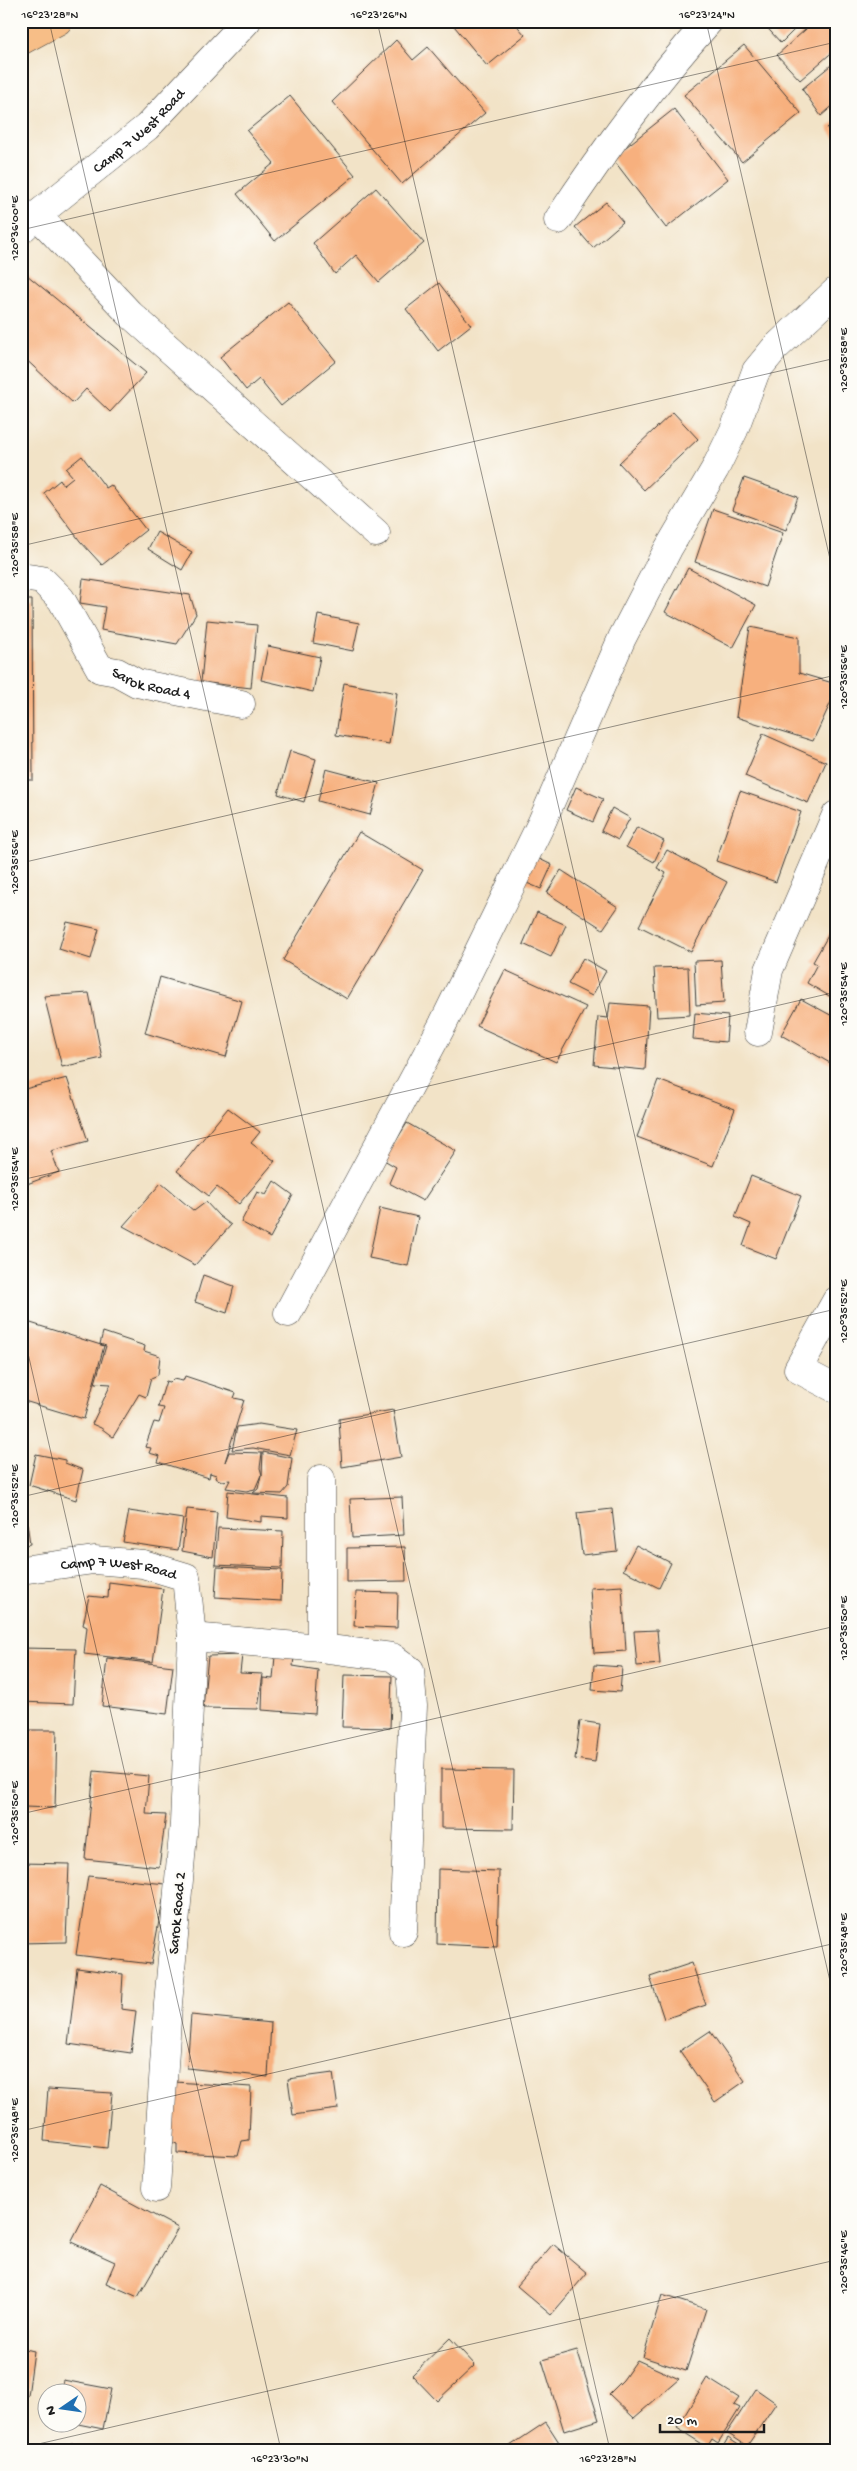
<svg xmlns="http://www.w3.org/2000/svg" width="857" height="2471" viewBox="0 0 857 2471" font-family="'Gochi Hand',sans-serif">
	<rect width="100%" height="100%" fill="#fdfcf7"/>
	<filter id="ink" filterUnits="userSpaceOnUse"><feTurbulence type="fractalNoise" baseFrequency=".02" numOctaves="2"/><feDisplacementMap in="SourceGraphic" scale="10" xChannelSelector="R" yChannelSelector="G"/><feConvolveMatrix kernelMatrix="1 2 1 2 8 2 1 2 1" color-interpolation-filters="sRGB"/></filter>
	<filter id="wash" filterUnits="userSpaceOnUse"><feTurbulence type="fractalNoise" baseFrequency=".0096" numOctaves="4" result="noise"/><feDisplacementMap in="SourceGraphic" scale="20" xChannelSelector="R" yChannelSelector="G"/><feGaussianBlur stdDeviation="1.12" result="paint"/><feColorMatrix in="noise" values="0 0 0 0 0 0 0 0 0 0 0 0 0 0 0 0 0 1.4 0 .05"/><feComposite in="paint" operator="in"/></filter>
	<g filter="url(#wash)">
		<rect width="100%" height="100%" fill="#f2e3c7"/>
		<g id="blocks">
			<path fill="#f7b07e" d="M 450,21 L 513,21 L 525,35 L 487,66 Z
				M 761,21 L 803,21 L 781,43 Z
				M 815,21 L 836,21 L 836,49 L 800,80 L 777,55 Z
				M 396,40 L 413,60 L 428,47 L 485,113 L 402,184 L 332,102 Z
				M 744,45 L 801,113 L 742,162 L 684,95 Z
				M 836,61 L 836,103 L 821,116 L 802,89 Z
				M 290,96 L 355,175 L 275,241 L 237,194 L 274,163 L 247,131 Z
				M 674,109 L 728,179 L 666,228 L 612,158 Z
				M 836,121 L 836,140 L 827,128 Z
				M 376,188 L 424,243 L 379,282 L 356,255 L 335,274 L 313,243 Z
				M 606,202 L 623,222 L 593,248 L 575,227 Z
				M 21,270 L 146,373 L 110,412 L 86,389 L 73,403 L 21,355 Z
				M 439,283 L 471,325 L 438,351 L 406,309 Z
				M 288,302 L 336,361 L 281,406 L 259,379 L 246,390 L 220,357 Z
				M 673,412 L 698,439 L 644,490 L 619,463 Z
				M 82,456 L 106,488 L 111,485 L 146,530 L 102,565 L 80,541 L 44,493 L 60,480 L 63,485 L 73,477 L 66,469 Z
				M 744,478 L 798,497 L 786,530 L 732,510 Z
				M 713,509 L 783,533 L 765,587 L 695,562 Z
				M 157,532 L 192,552 L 182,570 L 148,549 Z
				M 688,568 L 756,605 L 733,648 L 665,612 Z
				M 83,579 L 190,595 L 196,614 L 177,644 L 101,630 L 105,607 L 80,603 Z
				M 21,600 L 32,600 L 33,780 L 21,780 Z
				M 318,615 L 359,623 L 353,651 L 313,643 Z
				M 207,620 L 257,625 L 251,688 L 201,682 Z
				M 750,627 L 799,637 L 799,673 L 836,684 L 836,691 L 813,741 L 736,717 Z
				M 268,646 L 320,657 L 313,692 L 261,680 Z
				M 344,683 L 397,693 L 389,744 L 336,735 Z
				M 763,734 L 826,762 L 808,803 L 745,776 Z
				M 290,751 L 316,759 L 304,802 L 278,794 Z
				M 326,769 L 379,783 L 370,815 L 318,801 Z
				M 576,787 L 603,799 L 593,822 L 566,810 Z
				M 740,791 L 801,812 L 776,882 L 716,861 Z
				M 612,808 L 630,818 L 618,840 L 601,831 Z
				M 637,827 L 664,841 L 654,862 L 626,847 Z
				M 359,832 L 423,870 L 347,999 L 283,960 Z
				M 667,850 L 727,882 L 691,952 L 639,926 L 666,873 L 657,868 Z
				M 533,856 L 552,865 L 541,889 L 522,881 Z
				M 561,870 L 618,907 L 603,929 L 547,893 Z
				M 537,912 L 566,925 L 551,957 L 523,944 Z
				M 67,922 L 99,929 L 91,959 L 59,949 Z
				M 830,932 L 836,935 L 836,1000 L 807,983 L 817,964 L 813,962 Z
				M 583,958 L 606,971 L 592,996 L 568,984 Z
				M 721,960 L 724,1003 L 696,1005 L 694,961 Z
				M 688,967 L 690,1015 L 657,1017 L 654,968 Z
				M 505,970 L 586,1007 L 556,1062 L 477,1026 Z
				M 160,977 L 242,1001 L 226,1057 L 145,1033 Z
				M 89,993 L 102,1058 L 62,1067 L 44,996 Z
				M 801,999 L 836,1018 L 836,1054 L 830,1063 L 781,1035 Z
				M 610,1003 L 649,1006 L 645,1070 L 594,1065 L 598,1017 L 608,1018 Z
				M 695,1013 L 728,1016 L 726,1042 L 693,1039 Z
				M 67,1078 L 88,1141 L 51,1151 L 59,1172 L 27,1184 L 21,1166 L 21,1090 Z
				M 658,1080 L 735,1109 L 713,1166 L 637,1137 Z
				M 228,1108 L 260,1132 L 251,1143 L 275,1161 L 239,1204 L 217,1187 L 209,1196 L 177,1171 Z
				M 407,1123 L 456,1151 L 423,1201 L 389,1183 L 396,1167 L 384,1160 Z
				M 751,1176 L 801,1196 L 776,1259 L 743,1246 L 751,1224 L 735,1217 Z
				M 274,1181 L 293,1195 L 270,1238 L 241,1222 L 257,1192 L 266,1195 Z
				M 161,1183 L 194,1211 L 206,1202 L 219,1216 L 231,1225 L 195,1265 L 123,1226 Z
				M 380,1208 L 418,1217 L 408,1266 L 369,1258 Z
				M 203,1275 L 234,1286 L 227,1313 L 195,1302 Z
				M 21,1320 L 104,1346 L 84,1419 L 21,1400 Z
				M 103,1332 L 145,1346 L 144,1351 L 160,1356 L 158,1375 L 151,1378 L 146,1397 L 139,1394 L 113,1437 L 101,1428 L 92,1424 L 111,1384 L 95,1383 L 106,1346 L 100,1344 Z
				M 185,1376 L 236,1393 L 234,1398 L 244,1400 L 225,1462 L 229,1452 L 262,1453 L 260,1468 L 262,1475 L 263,1452 L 292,1458 L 288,1487 L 282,1494 L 253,1493 L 258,1489 L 261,1475 L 255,1489 L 246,1491 L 226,1488 L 230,1480 L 222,1481 L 215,1478 L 216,1475 L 210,1473 L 209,1478 L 158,1462 L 160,1456 L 149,1453 L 151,1448 L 145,1447 L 154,1422 L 159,1423 L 164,1408 L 158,1407 L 166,1381 L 170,1382 L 173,1379 L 183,1381 Z
				M 393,1410 L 401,1457 L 342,1467 L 339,1419 Z
				M 259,1424 L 297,1430 L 290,1455 L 253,1448 L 232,1450 L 237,1427 Z
				M 36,1454 L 65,1460 L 65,1463 L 83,1470 L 76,1500 L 29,1485 Z
				M 228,1491 L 288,1498 L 288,1518 L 261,1516 L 261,1522 L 226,1517 Z
				M 402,1497 L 404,1535 L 352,1538 L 350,1499 Z
				M 25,1508 L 30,1544 L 21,1546 L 21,1509 Z
				M 187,1509 L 217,1512 L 213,1557 L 182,1551 Z
				M 612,1509 L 617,1551 L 582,1555 L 577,1513 Z
				M 129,1511 L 183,1519 L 178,1550 L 123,1542 Z
				M 218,1528 L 283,1531 L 282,1568 L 215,1565 Z
				M 636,1545 L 671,1563 L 659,1588 L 623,1570 Z
				M 405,1547 L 406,1581 L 347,1582 L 347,1548 Z
				M 217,1567 L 282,1570 L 281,1601 L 215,1597 Z
				M 109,1582 L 163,1589 L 153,1662 L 84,1654 L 87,1627 L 83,1625 L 89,1596 L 108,1598 Z
				M 622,1586 L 626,1651 L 594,1653 L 590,1588 Z
				M 356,1592 L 398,1593 L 397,1628 L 354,1626 Z
				M 657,1630 L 660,1664 L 637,1666 L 634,1631 Z
				M 21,1648 L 76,1649 L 73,1704 L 21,1702 Z
				M 242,1655 L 240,1673 L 263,1674 L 258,1709 L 203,1708 L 208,1656 Z
				M 275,1656 L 294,1657 L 293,1666 L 318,1670 L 315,1714 L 262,1710 L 263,1678 L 273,1679 Z
				M 107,1658 L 173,1666 L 167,1714 L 102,1706 Z
				M 594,1665 L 622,1667 L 620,1692 L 592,1690 Z
				M 344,1675 L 392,1676 L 390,1728 L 342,1727 Z
				M 580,1721 L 600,1724 L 595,1762 L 575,1759 Z
				M 21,1730 L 57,1730 L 55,1808 L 24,1807 L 24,1819 L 21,1819 Z
				M 441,1769 L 514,1770 L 513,1829 L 441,1828 Z
				M 94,1771 L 149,1776 L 146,1814 L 166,1815 L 159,1867 L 85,1859 Z
				M 21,1863 L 69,1864 L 66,1942 L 21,1943 Z
				M 438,1869 L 499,1871 L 497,1947 L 437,1944 Z
				M 88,1876 L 166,1884 L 151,1964 L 76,1955 Z
				M 692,1963 L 706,2005 L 664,2019 L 650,1977 Z
				M 77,1968 L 123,1974 L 121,2009 L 136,2011 L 131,2053 L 68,2044 Z
				M 191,2015 L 271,2023 L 268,2077 L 187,2068 Z
				M 710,2031 L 745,2081 L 715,2102 L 680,2051 Z
				M 333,2073 L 338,2109 L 293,2115 L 288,2079 Z
				M 175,2082 L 251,2087 L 249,2140 L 242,2141 L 238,2156 L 177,2153 L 177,2144 L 168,2141 Z
				M 48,2089 L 112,2093 L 107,2148 L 44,2141 Z
				M 100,2186 L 178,2228 L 138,2297 L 106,2283 L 115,2262 L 71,2242 Z
				M 553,2244 L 587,2273 L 551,2315 L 517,2286 Z
				M 662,2295 L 706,2309 L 686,2371 L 643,2357 Z
				M 450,2338 L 475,2365 L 437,2401 L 412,2375 Z
				M 21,2348 L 34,2351 L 28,2396 L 21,2395 Z
				M 577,2350 L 599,2420 L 564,2431 L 542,2360 Z
				M 637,2360 L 679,2379 L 634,2418 L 609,2394 L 623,2380 Z
				M 707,2378 L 739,2398 L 734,2405 L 740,2408 L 718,2443 L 712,2439 L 707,2447 L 677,2428 Z
				M 63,2380 L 111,2389 L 103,2429 L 78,2424 L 78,2394 L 60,2394 Z
				M 756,2389 L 776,2403 L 747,2446 L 727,2433 Z
				M 546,2422 L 564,2450 L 513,2450 L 510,2446 Z
				M 728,2438 L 746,2450 L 721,2450 Z
				M 71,2443 L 95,2448 L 94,2450 L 69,2450 Z"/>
		</g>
	</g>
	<g filter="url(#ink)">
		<use href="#blocks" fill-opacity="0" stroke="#3c3a36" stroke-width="1"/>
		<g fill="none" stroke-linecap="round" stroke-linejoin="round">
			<defs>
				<g id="minor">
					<path d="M 37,215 L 130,314 L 376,533"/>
					<path d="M 558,220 C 604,150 653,84 709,21"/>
					<path id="s1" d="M 21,230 L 37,215 L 147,127 L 247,21"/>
					<path id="s2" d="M 21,577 L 42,580 L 61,599 L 100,669 L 117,672 L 137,683 L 241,704"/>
					<path d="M 758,1032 L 769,970 L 836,815"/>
					<path d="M 836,1301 L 798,1369 L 836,1389"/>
					<path d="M 288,1313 L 443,1024 L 541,824 L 622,638 L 668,549 L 715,469 L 734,430 L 756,371 L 775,348 L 836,291"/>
					<path d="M 321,1479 L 321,1648"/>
					<path id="s3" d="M 21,1570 L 94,1560 L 143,1564 L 186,1577 L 192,1637 L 184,1823 L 168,2004 L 156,2188"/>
					<path d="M 192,1637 L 321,1648 L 392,1657 L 410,1670 L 413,1706 L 403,1932"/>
				</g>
				<path id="trunk" d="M 21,41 L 58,21"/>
			</defs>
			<use href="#minor" stroke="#3c3a36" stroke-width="29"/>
			<use href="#trunk" stroke="#3c3a36" stroke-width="29"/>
			<use href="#minor" stroke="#fff" stroke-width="28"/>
			<use href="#trunk" stroke="#f7be87" stroke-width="28"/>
		</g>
	</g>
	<path fill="none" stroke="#1c1c1c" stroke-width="1" stroke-opacity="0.45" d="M 49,21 L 610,2450M 377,21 L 836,2007M 706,21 L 836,585M 21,230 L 836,42M 21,546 L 836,358M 21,863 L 836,675M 21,1180 L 836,992M 21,1323 L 281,2450M 21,1497 L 836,1309M 21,1814 L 836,1626M 21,2131 L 836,1943M 21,2448 L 836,2260"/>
	<g text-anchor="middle" stroke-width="4.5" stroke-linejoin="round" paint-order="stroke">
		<g font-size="15" fill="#1c1c1c" stroke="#fdfcf7">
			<text dy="5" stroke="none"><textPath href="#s1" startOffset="154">Camp 7 West Road</textPath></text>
			<text dy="5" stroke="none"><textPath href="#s2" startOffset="182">Sarok Road 4</textPath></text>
			<text dy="5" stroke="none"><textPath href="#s3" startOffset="99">Camp 7 West Road</textPath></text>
			<text transform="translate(176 1913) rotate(-85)" y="5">Sarok Road 2</text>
		</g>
	</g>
	<rect width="857" height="2471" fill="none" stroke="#fdfcf7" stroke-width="55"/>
	<g transform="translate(62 2408) rotate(257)"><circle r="24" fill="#fdfcf7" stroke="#a3a29f"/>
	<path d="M0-4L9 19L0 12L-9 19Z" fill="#1f6fb2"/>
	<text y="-8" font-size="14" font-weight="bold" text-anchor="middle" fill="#1c1c1c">N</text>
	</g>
	<path d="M660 2424v8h104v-8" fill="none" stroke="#1c1c1c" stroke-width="2.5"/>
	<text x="667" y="2424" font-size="15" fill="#1c1c1c" stroke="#fdfcf7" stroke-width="4" paint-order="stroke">20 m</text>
	<rect x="28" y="28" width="802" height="2416" fill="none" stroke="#1c1c1c" stroke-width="2"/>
	<g font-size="12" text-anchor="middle" fill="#1c1c1c">
		<text x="50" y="18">16°23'28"N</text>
		<text x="379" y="18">16°23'26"N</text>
		<text x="707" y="18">16°23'24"N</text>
		<text transform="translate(14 228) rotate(-90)" y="4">120°36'00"E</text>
		<text transform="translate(843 360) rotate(-90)" y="4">120°35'58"E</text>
		<text transform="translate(14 545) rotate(-90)" y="4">120°35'58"E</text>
		<text transform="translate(843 677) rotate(-90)" y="4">120°35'56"E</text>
		<text transform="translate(14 862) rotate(-90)" y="4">120°35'56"E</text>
		<text transform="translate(843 994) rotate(-90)" y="4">120°35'54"E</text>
		<text transform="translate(14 1179) rotate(-90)" y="4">120°35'54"E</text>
		<text transform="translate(843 1311) rotate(-90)" y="4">120°35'52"E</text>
		<text transform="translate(14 1496) rotate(-90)" y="4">120°35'52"E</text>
		<text transform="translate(843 1628) rotate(-90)" y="4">120°35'50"E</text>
		<text transform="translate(14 1813) rotate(-90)" y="4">120°35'50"E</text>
		<text transform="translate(843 1945) rotate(-90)" y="4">120°35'48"E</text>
		<text transform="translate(14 2130) rotate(-90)" y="4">120°35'48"E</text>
		<text transform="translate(843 2262) rotate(-90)" y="4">120°35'46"E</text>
		<text x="280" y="2462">16°23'30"N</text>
		<text x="608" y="2462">16°23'28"N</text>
	</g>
</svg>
